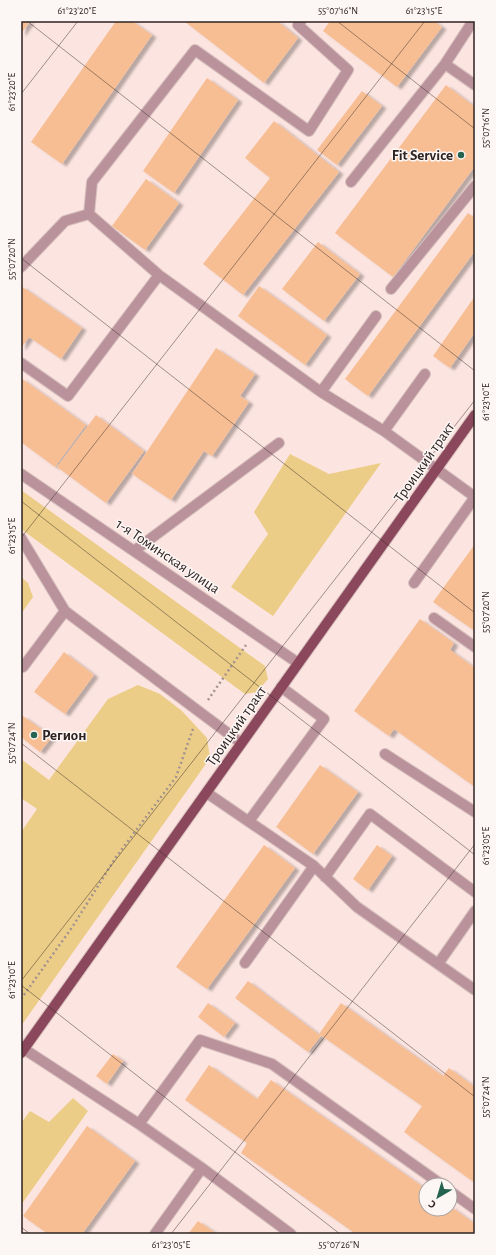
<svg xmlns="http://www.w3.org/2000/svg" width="496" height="1255" viewBox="0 0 496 1255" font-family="'Alegreya Sans',sans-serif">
	<defs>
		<filter id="shadow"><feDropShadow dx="4.5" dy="2.5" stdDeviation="1" flood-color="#0004"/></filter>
	</defs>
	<rect width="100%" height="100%" fill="#fce4e0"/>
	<path fill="#eccd87" d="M 290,454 L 329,474 L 381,463 L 273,616 L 231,587 L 268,534 L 254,512 Z
		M 21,490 L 265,666 L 268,679 L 257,692 L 245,694 L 21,529 Z
		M 21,577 L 28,583 L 33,597 L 21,614 Z
		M 138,685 L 160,694 L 182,711 L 207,738 L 210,758 L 21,1026 L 21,832 L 37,809 L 21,798 L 21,759 L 49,780 L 108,699 Z
		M 73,1098 L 88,1111 L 21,1205 L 21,1123 L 30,1111 L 49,1122 Z"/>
	<path fill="#f8be93" filter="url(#shadow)" d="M 21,21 L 30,21 L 21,34 Z
		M 116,21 L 132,21 L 152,35 L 62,164 L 31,142 Z
		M 184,21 L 277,21 L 298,38 L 264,83 Z
		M 330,21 L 434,21 L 442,27 L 397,87 L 323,31 Z
		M 207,78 L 238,100 L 174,193 L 143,171 Z
		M 446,85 L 475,107 L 475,166 L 393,277 L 335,233 Z
		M 362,91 L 382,106 L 337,165 L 317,150 Z
		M 274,121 L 339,172 L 243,295 L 203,264 L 270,178 L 245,158 Z
		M 146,179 L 179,203 L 145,250 L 112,226 Z
		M 468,213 L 475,218 L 475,251 L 368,396 L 345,379 Z
		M 318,242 L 360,274 L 324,321 L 282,289 Z
		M 21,286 L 82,328 L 61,359 L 29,337 L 21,348 Z
		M 259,286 L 327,335 L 305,365 L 238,316 Z
		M 475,296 L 475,332 L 450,368 L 433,356 Z
		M 216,348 L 255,374 L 240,396 L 249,402 L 212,456 L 204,451 L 171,500 L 132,474 Z
		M 21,378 L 86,425 L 55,467 L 21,442 Z
		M 96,415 L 144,451 L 106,503 L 57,467 Z
		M 475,544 L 475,631 L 433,602 Z
		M 420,619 L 454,643 L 450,650 L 475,668 L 475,787 L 394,729 L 389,736 L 354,711 Z
		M 64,652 L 94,675 L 65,714 L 34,692 Z
		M 23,716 L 52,737 L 40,752 L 21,737 L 21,719 Z
		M 320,765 L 358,792 L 313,854 L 276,827 Z
		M 264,845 L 295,868 L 207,989 L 176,967 Z
		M 377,845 L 392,856 L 368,890 L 353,879 Z
		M 248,981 L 321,1036 L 308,1052 L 235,998 Z
		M 208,1003 L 235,1023 L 224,1037 L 198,1017 Z
		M 341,1003 L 443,1076 L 449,1068 L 475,1087 L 475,1183 L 404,1132 L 422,1106 L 319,1034 Z
		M 113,1054 L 123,1061 L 107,1084 L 96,1076 Z
		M 209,1065 L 257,1099 L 271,1080 L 426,1189 L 426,1209 L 450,1209 L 450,1206 L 475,1224 L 475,1234 L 356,1234 L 241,1153 L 247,1143 L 185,1100 Z
		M 87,1126 L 135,1161 L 82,1234 L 48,1234 L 23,1216 Z
		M 198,1221 L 217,1234 L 188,1234 Z"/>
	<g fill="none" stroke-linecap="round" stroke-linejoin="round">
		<defs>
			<path id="minor" d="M 445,64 L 475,85
				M 351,182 L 445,64 L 473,21
				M 89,214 L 159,275 L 321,392 L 384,431 L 475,497
				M 21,267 L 65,221 L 89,214 L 92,182 L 195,50 L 309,131 L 348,70 L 298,25 L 301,21
				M 391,289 L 475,186
				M 21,363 L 68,396 L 159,275
				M 321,392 L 376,316
				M 384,431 L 425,374
				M 21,474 L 298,663
				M 21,538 L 65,611
				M 134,551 L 279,443
				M 414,583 L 475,497
				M 434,618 L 475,647
				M 23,667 L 65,611 L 241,743
				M 385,754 L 475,812
				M 207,793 L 314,866 L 357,907 L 475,990
				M 249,821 L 324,719 L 281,687
				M 325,877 L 370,814 L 475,892
				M 245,963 L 314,866
				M 438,964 L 475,911
				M 24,1049 L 139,1124 L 202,1168 L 291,1234
				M 139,1124 L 200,1040 L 272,1064 L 442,1185
				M 450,1191 L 475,1209
				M 155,1234 L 202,1168"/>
			<path id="major" d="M 21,1053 L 475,415"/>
		</defs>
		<use href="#minor" stroke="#d7c1be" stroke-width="12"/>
		<use href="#major" stroke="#d7c1be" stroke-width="12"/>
		<path stroke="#a4928f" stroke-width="2.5" stroke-dasharray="2 3" stroke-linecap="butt" d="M 208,700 L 246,645
			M 21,999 L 73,926 L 116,857 L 176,777 L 194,726"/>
		<use href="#minor" stroke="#ba929c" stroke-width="10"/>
		<use href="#major" stroke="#8b485c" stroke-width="10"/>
	</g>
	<path fill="none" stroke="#2d2321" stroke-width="1" stroke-opacity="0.45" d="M 27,21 L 475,371M 337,21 L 475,129M 21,94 L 78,21M 21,258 L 475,613M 21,501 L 475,855M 21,538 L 425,21M 21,743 L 475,1097M 21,981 L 475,400M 21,985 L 340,1234M 21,1227 L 30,1234M 171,1234 L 475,844"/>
	<g fill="#236350" stroke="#fcf6f5" stroke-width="1.5">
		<circle cx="461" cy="155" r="4"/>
		<circle cx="34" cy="735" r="4"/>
	</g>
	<g text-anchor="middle" stroke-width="3" stroke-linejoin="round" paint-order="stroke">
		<g font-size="15" font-weight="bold" fill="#2d2321" stroke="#fcf6f5" text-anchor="end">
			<text x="453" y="160">Fit Service</text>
			<text x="42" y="740" text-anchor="start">Регион</text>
		</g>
		<g font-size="15" fill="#2d2321" stroke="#fcf6f5">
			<text transform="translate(424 462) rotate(-55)" y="5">Троицкий тракт</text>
			<text transform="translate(168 556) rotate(34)" y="5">1-я Томинская улица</text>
			<text transform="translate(236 726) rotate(-55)" y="5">Троицкий тракт</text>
		</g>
	</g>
	<rect width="496" height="1255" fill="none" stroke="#fcf6f5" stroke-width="44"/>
	<g transform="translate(438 1197) rotate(218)"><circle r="19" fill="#fcf6f5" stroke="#a9a2a0"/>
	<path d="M0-3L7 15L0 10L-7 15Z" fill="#236350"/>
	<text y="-6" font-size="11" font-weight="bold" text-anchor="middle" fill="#2d2321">С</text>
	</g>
	<rect x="22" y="22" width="452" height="1211" fill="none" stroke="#2d2321" stroke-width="1.5"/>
	<g font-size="10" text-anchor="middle" fill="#2d2321">
		<text x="77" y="14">61°23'20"E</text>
		<text x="338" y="14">55°07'16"N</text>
		<text x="424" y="14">61°23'15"E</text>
		<text transform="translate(11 92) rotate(-90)" y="4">61°23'20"E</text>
		<text transform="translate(485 128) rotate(-90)" y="4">55°07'16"N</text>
		<text transform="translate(11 259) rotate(-90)" y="4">55°07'20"N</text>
		<text transform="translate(485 402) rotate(-90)" y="4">61°23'10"E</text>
		<text transform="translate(11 536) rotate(-90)" y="4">61°23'15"E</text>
		<text transform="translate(485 612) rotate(-90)" y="4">55°07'20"N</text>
		<text transform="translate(11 743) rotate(-90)" y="4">55°07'24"N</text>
		<text transform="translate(485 846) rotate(-90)" y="4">61°23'05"E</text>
		<text transform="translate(11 980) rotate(-90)" y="4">61°23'10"E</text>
		<text transform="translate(485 1097) rotate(-90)" y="4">55°07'24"N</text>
		<text x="171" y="1248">61°23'05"E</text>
		<text x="339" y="1248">55°07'26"N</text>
	</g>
</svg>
